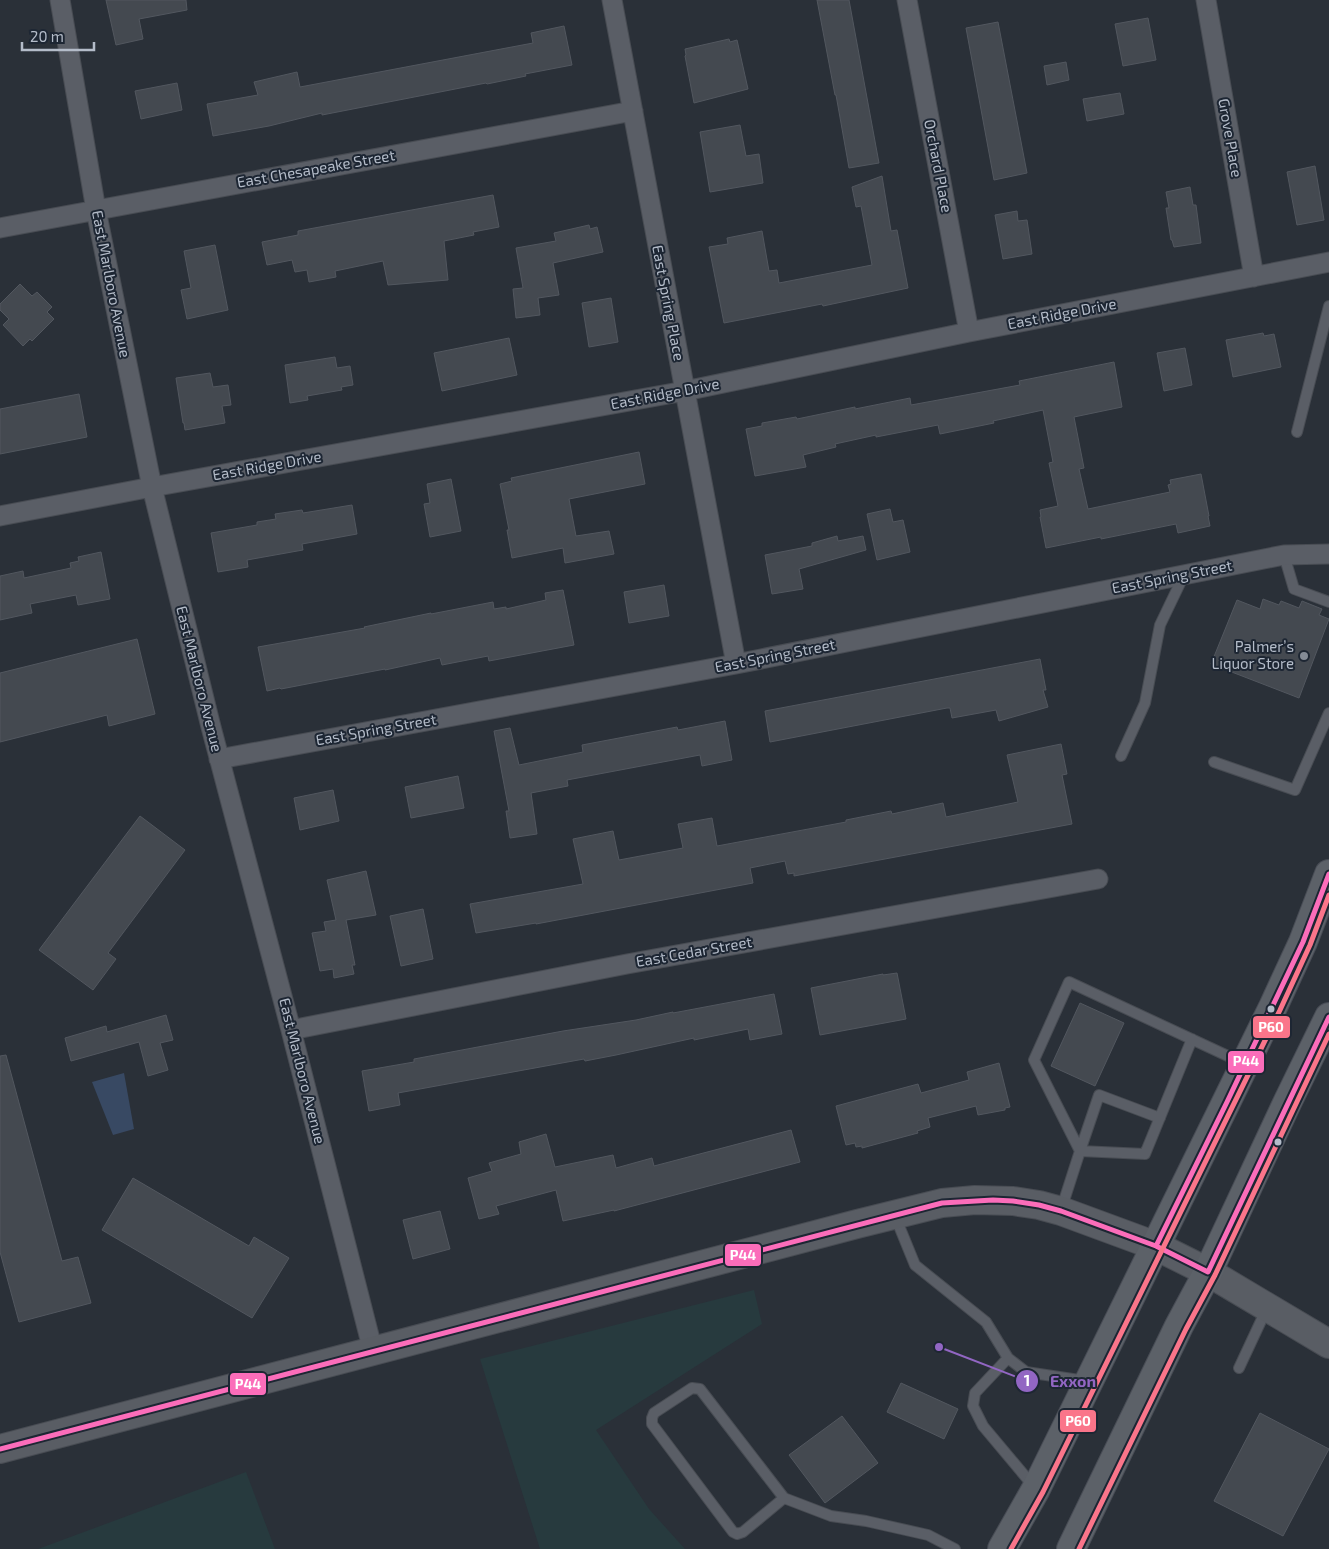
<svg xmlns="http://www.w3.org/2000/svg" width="1329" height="1549" viewBox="0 0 1329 1549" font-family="'Exo 2',sans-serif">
	<rect width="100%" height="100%" fill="#2a3038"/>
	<path fill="#273a3e" d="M 754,1290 L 762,1324 L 596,1430 L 649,1509 L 685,1549 L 540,1549 L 480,1359 Z
		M 246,1472 L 275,1549 L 38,1549 Z"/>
	<path fill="#384963" d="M 124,1073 L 134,1129 L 113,1135 L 92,1082 Z"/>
	<path fill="#444950" stroke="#52575f" d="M 106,0 L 186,0 L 187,10 L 139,19 L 143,39 L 116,45 Z
		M 817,0 L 849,0 L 879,163 L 849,168 L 836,95 L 835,95 Z
		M 1148,18 L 1156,60 L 1123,66 L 1115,24 Z
		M 998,22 L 1027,173 L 994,180 L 966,28 Z
		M 564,26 L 572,65 L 525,74 L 526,76 L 487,84 L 486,83 L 322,115 L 322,113 L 269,126 L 213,136 L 207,104 L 258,95 L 254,82 L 297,72 L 300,87 L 533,43 L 531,33 Z
		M 729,39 L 730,42 L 737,40 L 748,89 L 694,103 L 685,56 L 686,55 L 685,49 Z
		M 1066,62 L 1069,80 L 1047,85 L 1044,66 Z
		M 177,83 L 182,110 L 141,119 L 135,91 Z
		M 1120,93 L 1124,114 L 1087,121 L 1083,99 Z
		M 740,125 L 746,156 L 759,154 L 763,183 L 710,192 L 700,132 Z
		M 1315,166 L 1324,220 L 1297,225 L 1287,172 Z
		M 882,176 L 891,231 L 897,230 L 908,288 L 823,306 L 822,304 L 724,323 L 709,247 L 728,244 L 727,238 L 762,231 L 769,271 L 777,270 L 779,283 L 872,265 L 861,206 L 856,207 L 852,187 Z
		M 1190,187 L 1193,205 L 1196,205 L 1201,243 L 1174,247 L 1172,240 L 1171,240 L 1166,208 L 1169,208 L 1166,192 Z
		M 493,195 L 499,227 L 473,232 L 474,235 L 444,241 L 448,280 L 388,285 L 383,261 L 335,271 L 336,277 L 309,282 L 307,270 L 295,272 L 292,260 L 267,265 L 262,242 L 298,235 L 298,231 Z
		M 1017,211 L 1018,221 L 1027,220 L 1032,254 L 1003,259 L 995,215 Z
		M 589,225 L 590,229 L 597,227 L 603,252 L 553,263 L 559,295 L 538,298 L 540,315 L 516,318 L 513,289 L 523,288 L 516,248 L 556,241 L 554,233 Z
		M 215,245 L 228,310 L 187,319 L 181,290 L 191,288 L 184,251 Z
		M 20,284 L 32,296 L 37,292 L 52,307 L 47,312 L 54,319 L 32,341 L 30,339 L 23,346 L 3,325 L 9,319 L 0,310 L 0,304 Z
		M 611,298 L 618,342 L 589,347 L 582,303 Z
		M 1263,333 L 1264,336 L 1274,334 L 1281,367 L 1233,377 L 1226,340 Z
		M 509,338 L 517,375 L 442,391 L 434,353 Z
		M 1185,348 L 1192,385 L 1164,391 L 1157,353 Z
		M 335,357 L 337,368 L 350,366 L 353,385 L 341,387 L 342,390 L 307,396 L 308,400 L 290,403 L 285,365 Z
		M 1114,362 L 1122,407 L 1074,417 L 1084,468 L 1079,469 L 1088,509 L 1170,492 L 1168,485 L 1171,484 L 1170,480 L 1201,474 L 1209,516 L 1208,516 L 1210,526 L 1178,533 L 1176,524 L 1101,539 L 1101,537 L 1046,548 L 1040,517 L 1041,517 L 1040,510 L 1058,506 L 1049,463 L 1053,462 L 1043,410 L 993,421 L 994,423 L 940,434 L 938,425 L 876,437 L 876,435 L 835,444 L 836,447 L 803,455 L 806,467 L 755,476 L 746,429 L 762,426 L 762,423 L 796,417 L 797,419 L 855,407 L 855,409 L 910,398 L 911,405 L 1020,385 L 1019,381 Z
		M 210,373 L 213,387 L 228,385 L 231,405 L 222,406 L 225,423 L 185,430 L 184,423 L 183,423 L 176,378 Z
		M 79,394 L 87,437 L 0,454 L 0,409 Z
		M 639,452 L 645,484 L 569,499 L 576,536 L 609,531 L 614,554 L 565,563 L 563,548 L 512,558 L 507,530 L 509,530 L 500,484 L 512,481 L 511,478 Z
		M 451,479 L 461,531 L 430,537 L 424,504 L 430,503 L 427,484 Z
		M 352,505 L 357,534 L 302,544 L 303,550 L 247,560 L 248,567 L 218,572 L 211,533 L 257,525 L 257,522 L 276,519 L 275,514 L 302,510 L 303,513 Z
		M 890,509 L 893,522 L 903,520 L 910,552 L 877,560 L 867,514 Z
		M 837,536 L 838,541 L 863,536 L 866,550 L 799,569 L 803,589 L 772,594 L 765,555 L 812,546 L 812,543 Z
		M 101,552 L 110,599 L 78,605 L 76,595 L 30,604 L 32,613 L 0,620 L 0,576 L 23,571 L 24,578 L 71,568 L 70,563 L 79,561 L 78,557 Z
		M 664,585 L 669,616 L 629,623 L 624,592 Z
		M 563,590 L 574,645 L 489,661 L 488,656 L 442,665 L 440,658 L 385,670 L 385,669 L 281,689 L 280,688 L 267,691 L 258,647 L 365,628 L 364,627 L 431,613 L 431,614 L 493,602 L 494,609 L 506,607 L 506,609 L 546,600 L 545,593 Z
		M 1263,599 L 1279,605 L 1281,601 L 1299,608 L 1302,601 L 1322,609 L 1319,615 L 1329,619 L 1299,698 L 1211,664 L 1237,600 L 1260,609 Z
		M 137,639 L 155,714 L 109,726 L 107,715 L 0,742 L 0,673 Z
		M 1040,659 L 1046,690 L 1043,690 L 1048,707 L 999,721 L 996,710 L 952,718 L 950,708 L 947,708 L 770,742 L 765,711 Z
		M 725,721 L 732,760 L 702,766 L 700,755 L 567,780 L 568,786 L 531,793 L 537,834 L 510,838 L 506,811 L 509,811 L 494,731 L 510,728 L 519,765 L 583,752 L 582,745 L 677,727 L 678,730 Z
		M 1061,744 L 1067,774 L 1062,775 L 1072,824 L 794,876 L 794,873 L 788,874 L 785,861 L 750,868 L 753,883 L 536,924 L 536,923 L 476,933 L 470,904 L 583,884 L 573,839 L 613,831 L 619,860 L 683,848 L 678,824 L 712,818 L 717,846 L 846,822 L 846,820 L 891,811 L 892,814 L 943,803 L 946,817 L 1018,802 L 1007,755 Z
		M 458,776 L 464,808 L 411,818 L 405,787 Z
		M 333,790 L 339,821 L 300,830 L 294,798 Z
		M 140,816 L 185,850 L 108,953 L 116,959 L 93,990 L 39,950 Z
		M 366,871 L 376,915 L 346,920 L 355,965 L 352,965 L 354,974 L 334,978 L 333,969 L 320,971 L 312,933 L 326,931 L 324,922 L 336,920 L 327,880 Z
		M 423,909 L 433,959 L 401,966 L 390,916 Z
		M 897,973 L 906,1019 L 820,1035 L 811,988 L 883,974 L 883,975 Z
		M 774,994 L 782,1034 L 750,1040 L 748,1029 L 694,1040 L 694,1038 L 616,1055 L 585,1061 L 584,1059 L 398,1093 L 400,1105 L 369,1111 L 362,1071 L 414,1062 L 414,1059 L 563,1031 L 636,1020 L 673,1012 L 673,1013 Z
		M 1080,1003 L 1124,1023 L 1095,1086 L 1051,1066 Z
		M 166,1015 L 173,1040 L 160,1043 L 168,1070 L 148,1076 L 139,1042 L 71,1061 L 65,1038 L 106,1026 L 107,1032 Z
		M 6,1055 L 62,1261 L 78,1257 L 91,1303 L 19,1322 L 0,1252 L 0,1056 Z
		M 999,1063 L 1010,1107 L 1005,1108 L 1005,1110 L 978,1115 L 976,1106 L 928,1118 L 930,1127 L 917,1131 L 918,1133 L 862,1148 L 862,1146 L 856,1147 L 855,1143 L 846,1145 L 836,1106 L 918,1084 L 921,1093 L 969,1080 L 967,1072 Z
		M 791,1130 L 800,1162 L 614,1211 L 614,1210 L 563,1221 L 556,1190 L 496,1206 L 499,1214 L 479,1219 L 468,1178 L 492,1171 L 489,1163 L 521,1154 L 519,1142 L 546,1134 L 555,1167 L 613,1155 L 616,1168 L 652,1158 L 654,1166 Z
		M 133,1178 L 249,1246 L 254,1237 L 289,1258 L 252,1318 L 102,1230 Z
		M 440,1211 L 450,1249 L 413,1259 L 403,1220 Z
		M 901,1383 L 958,1409 L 944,1439 L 887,1412 Z
		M 1260,1413 L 1329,1449 L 1283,1536 L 1214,1501 Z
		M 842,1416 L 878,1463 L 825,1503 L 789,1455 Z"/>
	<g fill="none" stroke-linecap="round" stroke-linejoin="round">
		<defs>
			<path id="lane" d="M 1297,432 L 1329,306
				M 1284,555 L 1294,589 L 1329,602
				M 1121,756 L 1145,703 L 1160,625 L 1184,575
				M 1214,762 L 1295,790 L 1329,713
				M 1160,1118 L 1099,1095 L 1080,1151 L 1145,1154 L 1192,1039
				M 1061,1210 L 1080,1151 L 1034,1060 L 1069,982 L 1245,1064
				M 895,1216 L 915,1265 L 986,1322 L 1008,1358 L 1026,1372 L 1086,1381
				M 1008,1358 L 975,1393 L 973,1406 L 983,1426 L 1035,1488
				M 1239,1368 L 1267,1308
				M 784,1498 L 743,1532 L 737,1534 L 733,1532 L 652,1424 L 652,1418 L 654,1413 L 692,1388 L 700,1389 L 784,1498 L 831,1516 L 866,1521 L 928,1535 L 955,1549"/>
			<path id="street" d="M 60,0 L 96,210 L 152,487 L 211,727 L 291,1030 L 373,1351
				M 612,0 L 736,664
				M 907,0 L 969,332
				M 1206,0 L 1254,277
				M 0,228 L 633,111
				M 0,516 L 152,487 L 685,391 L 969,332 L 1329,262
				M 219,759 L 736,664 L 1284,555 L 1329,554
				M 291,1030 L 627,964 L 1098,879"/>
			<path id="secondary" d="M 0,1449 L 857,1224 L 942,1203 L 975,1200 L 1013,1201 L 1039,1205 L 1061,1211 L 1156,1246 L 1208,1272 L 1329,1344"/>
			<path id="primary" d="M 1002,1549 L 1036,1489 L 1273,1007 L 1303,942 L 1329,874
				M 1071,1549 L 1179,1326 L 1208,1272 L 1288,1101 L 1329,1017"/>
		</defs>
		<use href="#lane" stroke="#484c53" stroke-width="12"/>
		<use href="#street" stroke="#484c53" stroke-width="21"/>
		<use href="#secondary" stroke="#484c53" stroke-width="30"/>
		<use href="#primary" stroke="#484c55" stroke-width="30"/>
		<use href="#lane" stroke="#5a5e66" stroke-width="10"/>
		<use href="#street" stroke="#5a5e66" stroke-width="19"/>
		<use href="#secondary" stroke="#595d64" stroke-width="28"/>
		<use href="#primary" stroke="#5c6168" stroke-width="28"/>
		<defs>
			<path id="bus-1" d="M 1156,1246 L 1227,1102 L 1303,942 L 1329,874
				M 0,1449 L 942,1203 L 993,1200 L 1013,1201 L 1039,1205 L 1061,1211 L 1156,1246 L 1208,1272 L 1329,1017"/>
			<path id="bus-2" d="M 1011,1549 L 1043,1492 L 1280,1010 L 1310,945 L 1329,895
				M 1079,1549 L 1186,1329 L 1215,1275 L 1329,1034"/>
		</defs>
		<use href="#bus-1" stroke="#1d2633" stroke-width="9"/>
		<use href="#bus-2" stroke="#1d2633" stroke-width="9"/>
		<use href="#bus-1" stroke="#fb6dba" stroke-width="5"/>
		<use href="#bus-2" stroke="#fa758a" stroke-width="5"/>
	</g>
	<circle fill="#848b96" stroke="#1d2633" stroke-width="2" cx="1304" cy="656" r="5"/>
	<g fill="#b4bcc9" stroke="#1d2633" stroke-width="2">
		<circle cx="1271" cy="1009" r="4.5"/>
		<circle cx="1278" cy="1142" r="4.5"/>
	</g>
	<g text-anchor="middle" stroke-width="4" stroke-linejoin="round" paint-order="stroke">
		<g font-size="15" fill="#b4bcc9" stroke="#1d2633">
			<text transform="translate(1230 138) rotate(80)" y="5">Grove Place</text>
			<text transform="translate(938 166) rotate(79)" y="5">Orchard Place</text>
			<text transform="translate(316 169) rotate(-10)" y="5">East Chesapeake Street</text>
			<text transform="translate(111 284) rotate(79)" y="5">East Marlboro Avenue</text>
			<text transform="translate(668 303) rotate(79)" y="5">East Spring Place</text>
			<text transform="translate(1062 314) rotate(-11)" y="5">East Ridge Drive</text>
			<text transform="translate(665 394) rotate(-11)" y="5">East Ridge Drive</text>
			<text transform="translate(267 466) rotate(-10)" y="5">East Ridge Drive</text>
			<text transform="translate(1172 577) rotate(-11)" y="5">East Spring Street</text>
			<text transform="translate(775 656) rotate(-11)" y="5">East Spring Street</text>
			<text transform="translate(199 679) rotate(76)" y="5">East Marlboro Avenue</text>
			<text transform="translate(376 730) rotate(-10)" y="5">East Spring Street</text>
			<text transform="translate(694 952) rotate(-10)" y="5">East Cedar Street</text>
			<text transform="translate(302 1071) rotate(76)" y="5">East Marlboro Avenue</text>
		</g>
		<g font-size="15" fill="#b4bcc9" stroke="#1d2633" text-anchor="end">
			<text x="1294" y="652">Palmer’s<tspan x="1294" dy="17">Liquor Store</tspan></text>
		</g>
	</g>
	<path fill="none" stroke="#9266c3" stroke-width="2" d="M939 1347L1027 1381"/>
	<g fill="#9266c3" stroke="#1d2633" stroke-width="2">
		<circle cx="939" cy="1347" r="5"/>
		<circle cx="1027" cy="1381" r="12"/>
	</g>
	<g font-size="15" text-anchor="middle" font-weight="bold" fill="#fff">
		<text x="1027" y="1386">1</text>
	</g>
	<g font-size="16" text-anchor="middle" font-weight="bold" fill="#9266c3" stroke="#1d2633" stroke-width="4" stroke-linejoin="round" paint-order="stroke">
		<text x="1073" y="1387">Exxon</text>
	</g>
	<g stroke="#1d2633" stroke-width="2">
		<rect x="1252" y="1015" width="39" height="24" rx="5" fill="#fa758a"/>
		<rect x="1227" y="1050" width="38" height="24" rx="5" fill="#fb6dba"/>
		<rect x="724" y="1243" width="38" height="24" rx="5" fill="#fb6dba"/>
		<rect x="229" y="1372" width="38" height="24" rx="5" fill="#fb6dba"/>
		<rect x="1059" y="1409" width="38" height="24" rx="5" fill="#fa758a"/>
	</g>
	<g font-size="14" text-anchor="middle" font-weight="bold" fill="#fff">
		<text x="1271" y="1032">P60</text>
		<text x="1246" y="1066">P44</text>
		<text x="743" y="1260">P44</text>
		<text x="248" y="1389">P44</text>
		<text x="1078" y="1426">P60</text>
	</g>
	<path d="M22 42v8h72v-8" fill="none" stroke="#b4bcc9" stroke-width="2.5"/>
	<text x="30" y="42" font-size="15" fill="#b4bcc9" stroke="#1d2633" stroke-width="4" paint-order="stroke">20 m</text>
</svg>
